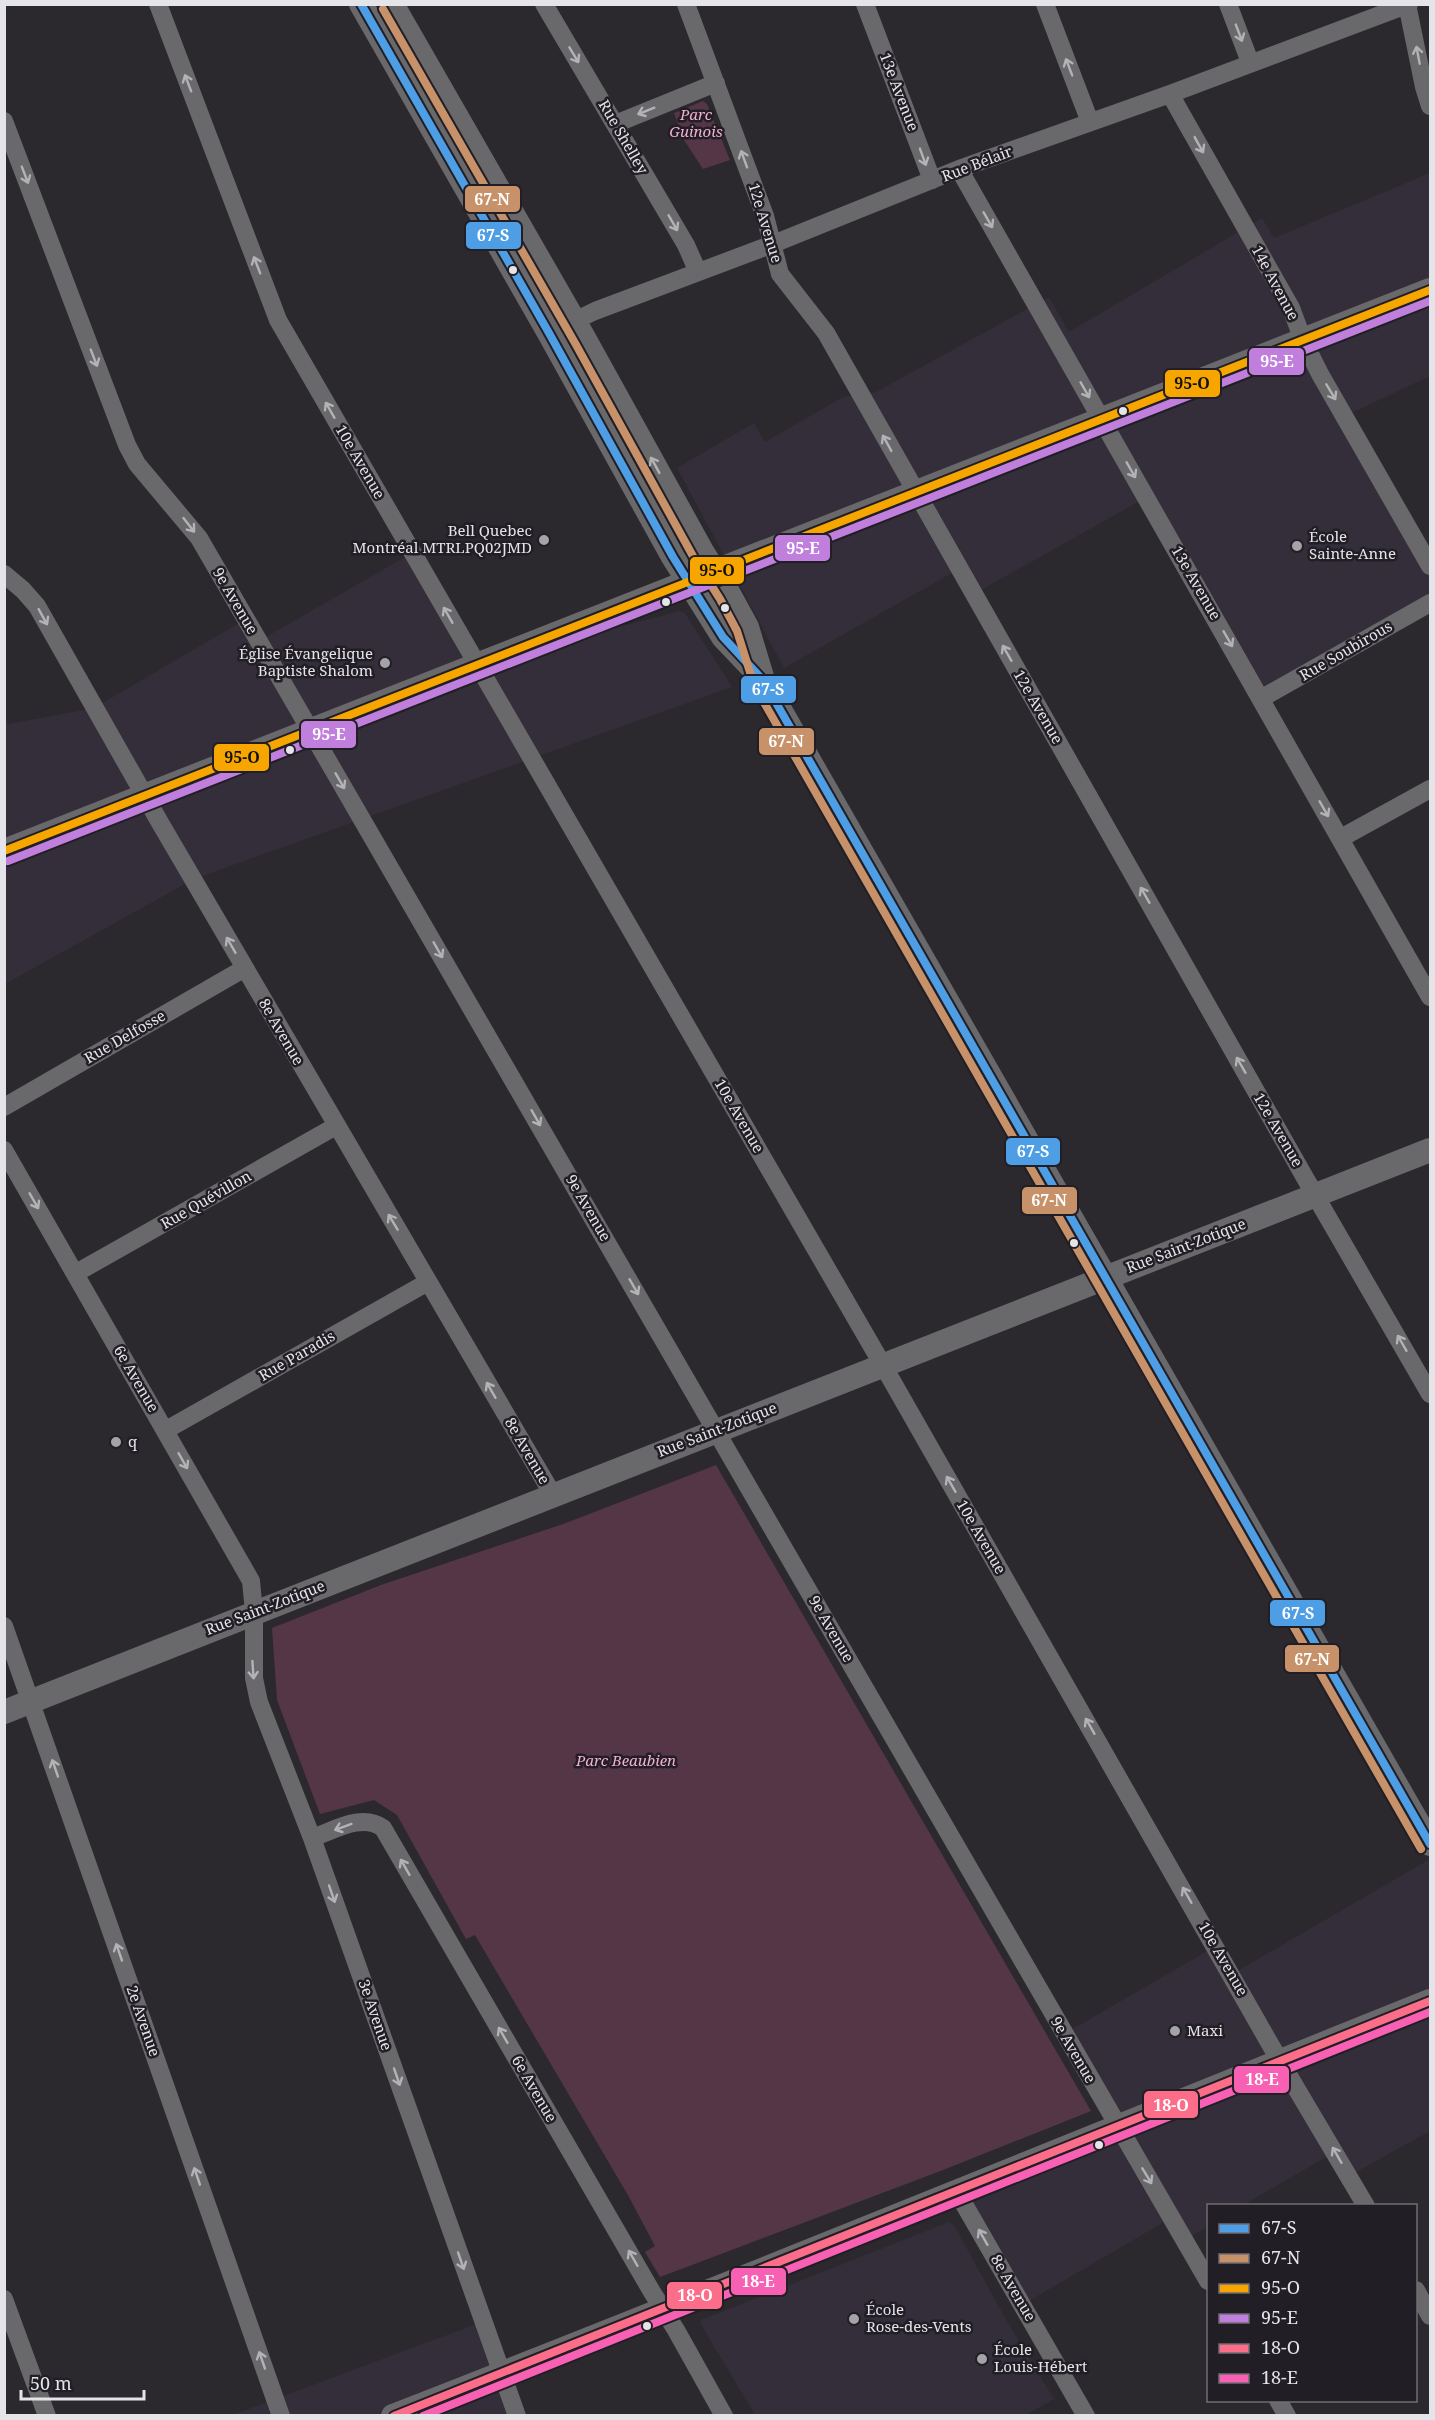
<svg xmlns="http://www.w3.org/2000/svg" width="1435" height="2420" viewBox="0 0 1435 2420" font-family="'Noto Serif',serif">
	<rect width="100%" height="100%" fill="#2b292e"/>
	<path fill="#332e39" d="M 1430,173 L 1430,376 L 1345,416 L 1430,566 L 1430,603 L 1262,698 L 1147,497 L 974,594 L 959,569 L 784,668 L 677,468 L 754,423 L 765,442 L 843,397 L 876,392 L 1049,297 L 1069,332 L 1262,218 L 1274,238 Z
		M 412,553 L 465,645 L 491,660 L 680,611 L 685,613 L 732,687 L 194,879 L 5,984 L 4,717 L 9,724 L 94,708 L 246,619 L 259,641 Z
		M 1430,1859 L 1430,2131 L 1349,2176 L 1335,2152 L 1243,2205 L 1208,2206 L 1208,2226 L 1185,2240 L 1171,2218 L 1022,2305 L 957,2192 L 1117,2126 L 1064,2034 L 1216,1946 L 1232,1974 Z
		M 949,2222 L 954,2225 L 1005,2318 L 1054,2399 L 1026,2415 L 755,2415 L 700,2323 L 701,2320 Z
		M 479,2323 L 514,2416 L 230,2416 Z"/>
	<path fill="#553646" d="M 703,101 L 707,104 L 730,160 L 703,169 L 684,140 L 674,113 Z
		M 716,1465 L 1091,2111 L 943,2170 L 660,2277 L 645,2252 L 655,2246 L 629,2197 L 475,1935 L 466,1939 L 397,1815 L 374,1800 L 320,1814 L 277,1700 L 272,1628 L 381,1585 L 566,1523 Z"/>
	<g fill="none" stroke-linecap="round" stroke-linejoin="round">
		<path stroke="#69686a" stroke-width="18" d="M 158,4 L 278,320 L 892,1381 L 1270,2044 L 1366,2206
			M 544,4 L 686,245 L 698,272
			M 686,4 L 765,216 L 780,274 L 826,333 L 1304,1176 L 1430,1394
			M 865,4 L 932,180
			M 1045,4 L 1090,122
			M 1228,4 L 1250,62
			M 1407,4 L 1424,87 L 1430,106
			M 1170,94 L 1291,308 L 1303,340 L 1320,374 L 1430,566
			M 4,121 L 127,445 L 137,464 L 199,538 L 1208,2281
			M 615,124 L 716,83
			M 959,169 L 1430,997
			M 549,333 L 595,311 L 773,244 L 959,169 L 1170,94 L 1409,4
			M 4,574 L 23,590 L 37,606 L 159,821 L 553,1495
			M 1262,698 L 1430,603
			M 1341,838 L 1430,789
			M 4,1107 L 245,968
			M 4,1150 L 251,1581 L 254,1612 L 254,1678 L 259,1702 L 312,1838 L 517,2416
			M 76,1273 L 336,1126
			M 166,1430 L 428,1282
			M 4,1626 L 281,2416
			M 312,1838 C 335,1830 362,1813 383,1828 L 652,2292 L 676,2330 L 724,2416
			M 957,2192 L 1086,2416
			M 1416,2290 L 1430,2316
			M 4,2299 L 47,2416
			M 1278,2400 L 1287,2416"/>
		<path stroke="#69686a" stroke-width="24" d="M 361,4 L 549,333 L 673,557 L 723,637 L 760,676
			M 392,4 L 584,338 L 703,553 L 729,594 L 747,627 L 763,680 L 1430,1844
			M 4,851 L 1430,290
			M 4,1712 L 1430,1150
			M 393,2416 C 740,2281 1085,2139 1430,2001"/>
		<defs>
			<path id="bus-1" d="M 361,4 L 549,333 L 673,557 L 723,637 L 763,680 L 1430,1844"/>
			<path id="bus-2" d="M 383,9 L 575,343 L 694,558 L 720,599 L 737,631 L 754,685 L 1421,1849"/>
			<path id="bus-3" d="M 4,851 L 1430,290"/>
			<path id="bus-4" d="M 8,861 L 1430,301"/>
			<path id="bus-5" d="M 394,2416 L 1430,2001"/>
			<path id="bus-6" d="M 423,2416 L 1430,2012"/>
		</defs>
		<use href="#bus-1" stroke="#211e25" stroke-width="12"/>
		<use href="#bus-2" stroke="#211e25" stroke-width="12"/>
		<use href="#bus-3" stroke="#211e25" stroke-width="12"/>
		<use href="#bus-4" stroke="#211e25" stroke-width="12"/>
		<use href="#bus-5" stroke="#211e25" stroke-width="12"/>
		<use href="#bus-6" stroke="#211e25" stroke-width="12"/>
		<use href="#bus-1" stroke="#4d9ee5" stroke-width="8"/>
		<use href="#bus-2" stroke="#c7916a" stroke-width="8"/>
		<use href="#bus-3" stroke="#f7a600" stroke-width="8"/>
		<use href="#bus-4" stroke="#c07fdc" stroke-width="8"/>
		<use href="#bus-5" stroke="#fb6d88" stroke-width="8"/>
		<use href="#bus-6" stroke="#f860b3" stroke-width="8"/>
	</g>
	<defs><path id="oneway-shaft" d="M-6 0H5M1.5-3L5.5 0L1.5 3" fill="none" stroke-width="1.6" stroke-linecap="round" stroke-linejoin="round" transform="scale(1.5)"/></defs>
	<g stroke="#b3b2b6">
		<use href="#oneway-shaft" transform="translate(1239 33) rotate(69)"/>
		<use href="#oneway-shaft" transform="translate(574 55) rotate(59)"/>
		<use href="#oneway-shaft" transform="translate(1418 55) rotate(-101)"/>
		<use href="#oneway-shaft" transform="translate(1069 67) rotate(-111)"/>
		<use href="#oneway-shaft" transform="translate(188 83) rotate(-111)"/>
		<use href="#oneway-shaft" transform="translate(646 111) rotate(158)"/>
		<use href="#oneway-shaft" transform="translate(1199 145) rotate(61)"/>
		<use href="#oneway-shaft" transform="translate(923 157) rotate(70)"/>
		<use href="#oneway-shaft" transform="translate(744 159) rotate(-110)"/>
		<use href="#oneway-shaft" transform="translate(25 175) rotate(69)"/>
		<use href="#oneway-shaft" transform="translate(988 220) rotate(60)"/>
		<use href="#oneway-shaft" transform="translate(673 223) rotate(60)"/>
		<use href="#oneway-shaft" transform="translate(257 265) rotate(-111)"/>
		<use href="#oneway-shaft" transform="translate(94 358) rotate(69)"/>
		<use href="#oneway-shaft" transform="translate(1085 390) rotate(60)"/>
		<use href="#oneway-shaft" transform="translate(1331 392) rotate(59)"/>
		<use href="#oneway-shaft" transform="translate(330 410) rotate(-120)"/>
		<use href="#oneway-shaft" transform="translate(887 443) rotate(-119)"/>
		<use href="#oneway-shaft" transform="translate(655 465) rotate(-119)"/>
		<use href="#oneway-shaft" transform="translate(1131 470) rotate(60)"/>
		<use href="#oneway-shaft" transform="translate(189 525) rotate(52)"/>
		<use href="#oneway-shaft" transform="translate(448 615) rotate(-120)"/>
		<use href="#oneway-shaft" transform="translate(43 617) rotate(61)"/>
		<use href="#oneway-shaft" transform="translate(1228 639) rotate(60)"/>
		<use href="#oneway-shaft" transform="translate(1007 653) rotate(-120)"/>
		<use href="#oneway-shaft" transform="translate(340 781) rotate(60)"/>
		<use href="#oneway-shaft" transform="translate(1324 809) rotate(60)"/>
		<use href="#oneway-shaft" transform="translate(1145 895) rotate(-120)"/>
		<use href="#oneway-shaft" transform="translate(231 945) rotate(-120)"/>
		<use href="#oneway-shaft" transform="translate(438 950) rotate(60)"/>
		<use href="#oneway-shaft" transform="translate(1241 1065) rotate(-120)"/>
		<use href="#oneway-shaft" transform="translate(536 1118) rotate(60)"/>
		<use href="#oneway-shaft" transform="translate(34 1201) rotate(60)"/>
		<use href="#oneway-shaft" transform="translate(393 1222) rotate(-121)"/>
		<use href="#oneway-shaft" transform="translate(634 1287) rotate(60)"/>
		<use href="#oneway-shaft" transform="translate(1402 1343) rotate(-120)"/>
		<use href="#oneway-shaft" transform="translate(491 1390) rotate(-120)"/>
		<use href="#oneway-shaft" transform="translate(183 1461) rotate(60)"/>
		<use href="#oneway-shaft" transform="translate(951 1484) rotate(-120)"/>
		<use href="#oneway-shaft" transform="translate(253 1670) rotate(86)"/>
		<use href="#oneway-shaft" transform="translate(1090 1726) rotate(-120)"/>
		<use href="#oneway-shaft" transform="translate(55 1768) rotate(-109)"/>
		<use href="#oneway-shaft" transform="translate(343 1827) rotate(160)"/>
		<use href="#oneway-shaft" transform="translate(405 1867) rotate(-120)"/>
		<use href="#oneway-shaft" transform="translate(332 1894) rotate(71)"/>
		<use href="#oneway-shaft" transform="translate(1187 1895) rotate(-120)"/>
		<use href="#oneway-shaft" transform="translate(119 1952) rotate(-109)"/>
		<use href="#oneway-shaft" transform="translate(503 2035) rotate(-120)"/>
		<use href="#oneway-shaft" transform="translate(397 2077) rotate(71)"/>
		<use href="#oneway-shaft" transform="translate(1337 2155) rotate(-120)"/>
		<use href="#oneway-shaft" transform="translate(197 2176) rotate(-109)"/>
		<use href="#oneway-shaft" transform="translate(1147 2176) rotate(59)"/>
		<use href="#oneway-shaft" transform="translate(983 2237) rotate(-120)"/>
		<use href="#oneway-shaft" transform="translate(633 2258) rotate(-120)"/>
		<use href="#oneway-shaft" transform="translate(461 2261) rotate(71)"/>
		<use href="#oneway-shaft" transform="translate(262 2360) rotate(-109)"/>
	</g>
	<g fill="#e5e4e8" stroke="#211e25" stroke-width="2">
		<circle cx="513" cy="270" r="5"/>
		<circle cx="1123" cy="411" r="5"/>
		<circle cx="666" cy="602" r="5"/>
		<circle cx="725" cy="608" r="5"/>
		<circle cx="290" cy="750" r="5"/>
		<circle cx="1074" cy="1243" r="5"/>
		<circle cx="1099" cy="2145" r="5"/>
		<circle cx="647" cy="2326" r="5"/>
	</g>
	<g fill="#a4a3a7" stroke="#211e25" stroke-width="2">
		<circle cx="544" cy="540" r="6"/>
		<circle cx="1297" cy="546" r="6"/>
		<circle cx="385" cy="663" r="6"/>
		<circle cx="116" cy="1442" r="6"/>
		<circle cx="1175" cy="2031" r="6"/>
		<circle cx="854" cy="2319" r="6"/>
		<circle cx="982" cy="2359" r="6"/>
	</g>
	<g text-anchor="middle" stroke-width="5" stroke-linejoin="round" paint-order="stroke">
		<g font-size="15" fill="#e5e4e8" stroke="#211e25">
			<text transform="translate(899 92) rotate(69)" y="5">13e Avenue</text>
			<text transform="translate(623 137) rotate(60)" y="5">Rue Shelley</text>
			<text transform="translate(977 164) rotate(-21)" y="5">Rue Bélair</text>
			<text transform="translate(765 223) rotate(73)" y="5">12e Avenue</text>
			<text transform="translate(1275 283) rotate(62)" y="5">14e Avenue</text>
			<text transform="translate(360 462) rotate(60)" y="5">10e Avenue</text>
			<text transform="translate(1196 583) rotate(60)" y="5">13e Avenue</text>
			<text transform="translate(235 601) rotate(60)" y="5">9e Avenue</text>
			<text transform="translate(1346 651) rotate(-30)" y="5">Rue Soubirous</text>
			<text transform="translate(1038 707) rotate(60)" y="5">12e Avenue</text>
			<text transform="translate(281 1032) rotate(60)" y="5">8e Avenue</text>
			<text transform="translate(125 1037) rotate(-30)" y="5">Rue Delfosse</text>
			<text transform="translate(739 1116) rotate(60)" y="5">10e Avenue</text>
			<text transform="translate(1278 1130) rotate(60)" y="5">12e Avenue</text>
			<text transform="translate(206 1200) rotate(-30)" y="5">Rue Quévillon</text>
			<text transform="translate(588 1208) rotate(60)" y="5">9e Avenue</text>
			<text transform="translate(1186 1246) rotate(-21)" y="5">Rue Saint-Zotique</text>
			<text transform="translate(297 1356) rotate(-30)" y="5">Rue Paradis</text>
			<text transform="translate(136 1379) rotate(60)" y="5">6e Avenue</text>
			<text transform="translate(717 1430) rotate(-21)" y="5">Rue Saint-Zotique</text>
			<text transform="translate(527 1451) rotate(60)" y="5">8e Avenue</text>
			<text transform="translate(981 1537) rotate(60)" y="5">10e Avenue</text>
			<text transform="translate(265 1608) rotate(-21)" y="5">Rue Saint-Zotique</text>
			<text transform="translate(831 1629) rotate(60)" y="5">9e Avenue</text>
			<text transform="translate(1223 1959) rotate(60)" y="5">10e Avenue</text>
			<text transform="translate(375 2015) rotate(71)" y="5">3e Avenue</text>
			<text transform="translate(143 2021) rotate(71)" y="5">2e Avenue</text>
			<text transform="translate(1073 2050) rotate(60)" y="5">9e Avenue</text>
			<text transform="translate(534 2089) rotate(60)" y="5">6e Avenue</text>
			<text transform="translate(1013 2288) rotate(60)" y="5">8e Avenue</text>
		</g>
		<g font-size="15" font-style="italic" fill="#f4afd1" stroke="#211e25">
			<text x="696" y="120">Parc<tspan x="696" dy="17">Guinois</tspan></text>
			<text x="626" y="1766">Parc Beaubien</text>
		</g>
		<g font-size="15" fill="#e5e4e8" stroke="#211e25" text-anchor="start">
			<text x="532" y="536" text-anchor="end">Bell Quebec<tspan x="532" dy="17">Montréal MTRLPQ02JMD</tspan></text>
			<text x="1309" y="542">École<tspan x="1309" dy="17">Sainte-Anne</tspan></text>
			<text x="373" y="659" text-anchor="end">Église Évangelique<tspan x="373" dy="17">Baptiste Shalom</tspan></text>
			<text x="128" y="1447">q</text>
			<text x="1187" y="2036">Maxi</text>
			<text x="866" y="2315">École<tspan x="866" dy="17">Rose-des-Vents</tspan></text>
			<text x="994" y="2355">École<tspan x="994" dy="17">Louis-Hébert</tspan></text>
		</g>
	</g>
	<g stroke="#211e25" stroke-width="2">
		<rect x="464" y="185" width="57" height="28" rx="6" fill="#c7916a"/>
		<rect x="465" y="221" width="57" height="29" rx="6" fill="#4d9ee5"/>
		<rect x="1248" y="347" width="57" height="29" rx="6" fill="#c07fdc"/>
		<rect x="1164" y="369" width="57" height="29" rx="6" fill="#f7a600"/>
		<rect x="774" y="534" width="57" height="28" rx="6" fill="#c07fdc"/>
		<rect x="689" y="556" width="56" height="29" rx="6" fill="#f7a600"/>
		<rect x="740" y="675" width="57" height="29" rx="6" fill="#4d9ee5"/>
		<rect x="300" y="720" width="57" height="29" rx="6" fill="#c07fdc"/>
		<rect x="758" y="727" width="57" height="29" rx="6" fill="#c7916a"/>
		<rect x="213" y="743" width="57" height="29" rx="6" fill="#f7a600"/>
		<rect x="1005" y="1137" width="56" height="29" rx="6" fill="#4d9ee5"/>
		<rect x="1021" y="1186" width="57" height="29" rx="6" fill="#c7916a"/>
		<rect x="1269" y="1599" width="57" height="28" rx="6" fill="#4d9ee5"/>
		<rect x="1284" y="1644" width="56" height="29" rx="6" fill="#c7916a"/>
		<rect x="1233" y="2065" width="57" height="29" rx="6" fill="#f860b3"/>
		<rect x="1143" y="2090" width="56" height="29" rx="6" fill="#fb6d88"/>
		<rect x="730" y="2267" width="57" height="29" rx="6" fill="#f860b3"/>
		<rect x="666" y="2281" width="57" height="29" rx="6" fill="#fb6d88"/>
	</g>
	<g font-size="16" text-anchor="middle" font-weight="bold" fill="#fff">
		<text x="492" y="205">67-N</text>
		<text x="493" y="241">67-S</text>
		<text x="1277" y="367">95-E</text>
		<text x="803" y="554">95-E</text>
		<text x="768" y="695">67-S</text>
		<text x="329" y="740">95-E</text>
		<text x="786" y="747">67-N</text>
		<text x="1033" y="1157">67-S</text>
		<text x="1049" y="1206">67-N</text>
		<text x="1298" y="1619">67-S</text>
		<text x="1312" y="1665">67-N</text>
		<text x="1262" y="2085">18-E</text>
		<text x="1171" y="2111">18-O</text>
		<text x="758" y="2287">18-E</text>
		<text x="695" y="2301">18-O</text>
	</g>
	<g font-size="16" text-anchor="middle" font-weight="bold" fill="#111">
		<text x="1192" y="389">95-O</text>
		<text x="717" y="576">95-O</text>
		<text x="242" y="763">95-O</text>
	</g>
	<rect width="1435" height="2420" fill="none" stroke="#e5e4e8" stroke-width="12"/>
	<rect x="1207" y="2204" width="210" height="198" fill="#211e25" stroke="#6f6d73" stroke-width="1.5"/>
	<rect x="1219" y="2224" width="30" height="9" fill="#4d9ee5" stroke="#6f6d73" stroke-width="1.5"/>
	<text x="1261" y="2234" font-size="18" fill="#e5e4e8">67-S</text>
	<rect x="1219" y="2254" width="30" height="9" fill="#c7916a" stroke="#6f6d73" stroke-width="1.5"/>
	<text x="1261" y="2264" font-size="18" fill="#e5e4e8">67-N</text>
	<rect x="1219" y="2284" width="30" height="9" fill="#f7a600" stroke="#6f6d73" stroke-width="1.5"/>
	<text x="1261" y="2294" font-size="18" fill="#e5e4e8">95-O</text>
	<rect x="1219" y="2314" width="30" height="9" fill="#c07fdc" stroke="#6f6d73" stroke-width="1.5"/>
	<text x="1261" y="2324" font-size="18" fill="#e5e4e8">95-E</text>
	<rect x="1219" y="2344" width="30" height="9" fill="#fb6d88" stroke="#6f6d73" stroke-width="1.5"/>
	<text x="1261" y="2354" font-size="18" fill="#e5e4e8">18-O</text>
	<rect x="1219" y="2374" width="30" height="9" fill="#f860b3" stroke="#6f6d73" stroke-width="1.5"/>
	<text x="1261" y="2384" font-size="18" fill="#e5e4e8">18-E</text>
	<path d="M21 2390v9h123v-9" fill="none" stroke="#e5e4e8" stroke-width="3"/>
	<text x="30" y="2390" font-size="18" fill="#e5e4e8" stroke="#211e25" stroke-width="4.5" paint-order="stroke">50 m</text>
</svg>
